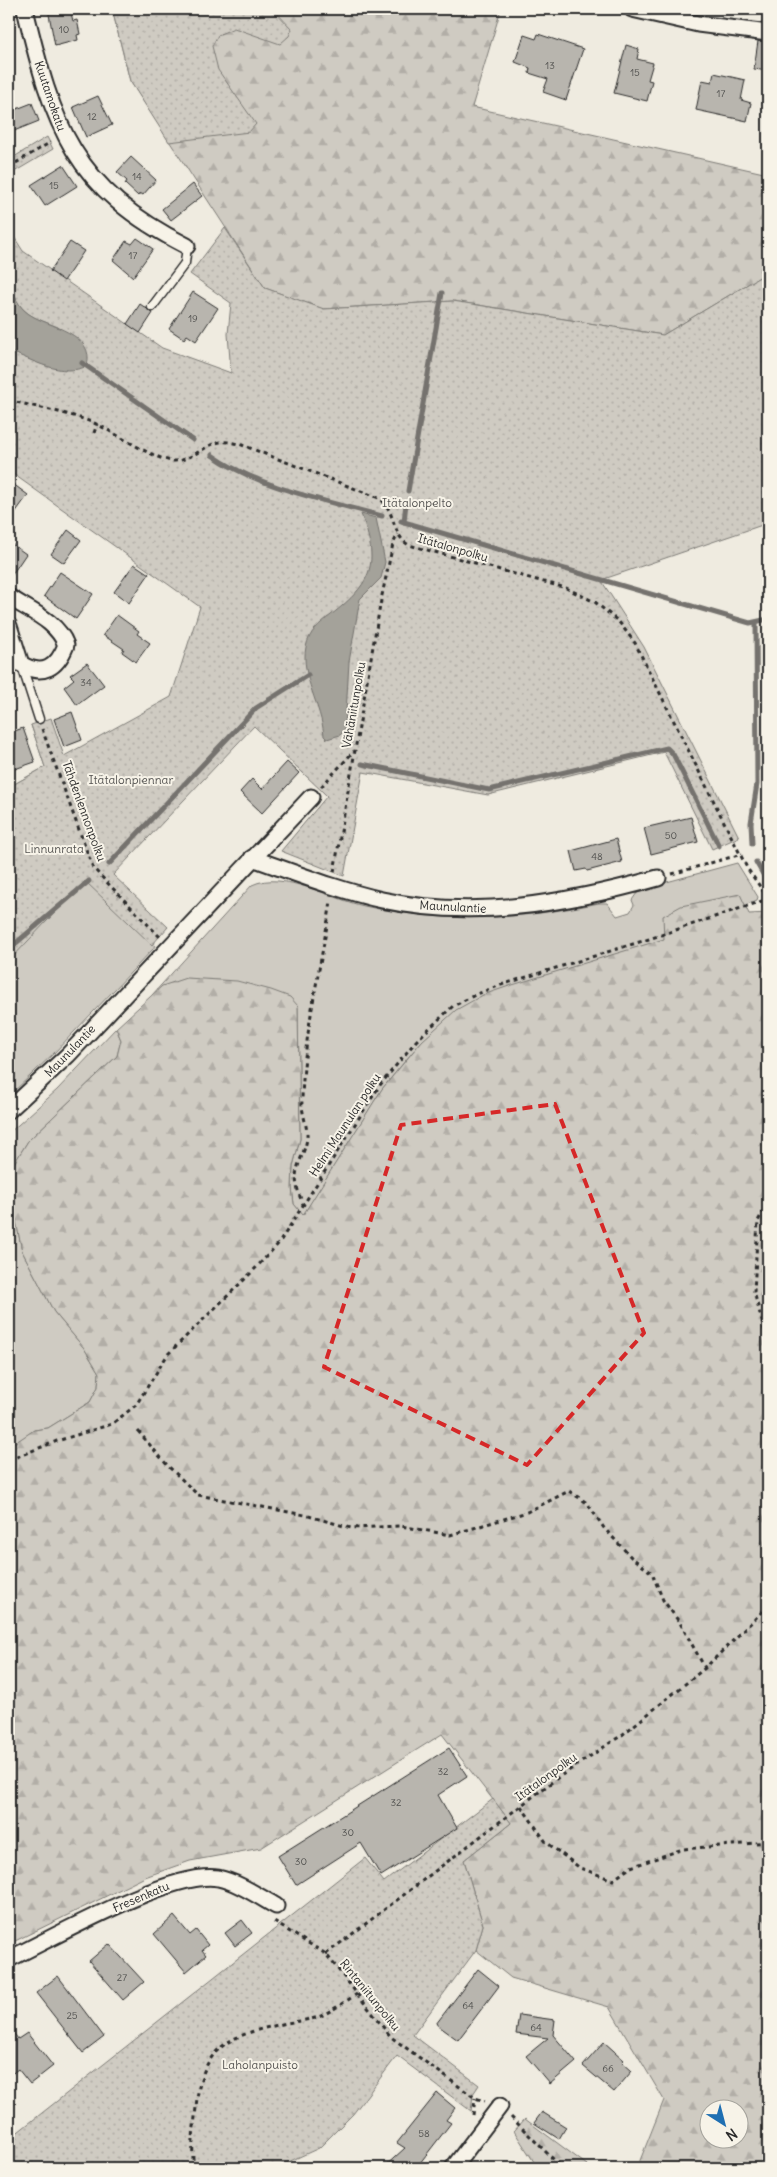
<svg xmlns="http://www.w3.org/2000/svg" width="777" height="2177" font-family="Delius,sans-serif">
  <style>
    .grass { fill: #cfcbc2; stroke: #7d7b76 }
    .forest { fill: url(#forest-firs); stroke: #7d7b76; fill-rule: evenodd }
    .park { fill: url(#park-dots); stroke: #7d7b76 }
    .water { fill: #a4a29a; stroke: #74726e }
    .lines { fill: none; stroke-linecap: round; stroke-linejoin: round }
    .stream { stroke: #74726e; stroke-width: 5 }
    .building { fill: #b8b5ae; stroke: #2b2b2b }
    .service-casing { stroke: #2b2b2b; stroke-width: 11 }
    .minor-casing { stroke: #2b2b2b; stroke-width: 19 }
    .path { stroke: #2b2b2b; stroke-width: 3; stroke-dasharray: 4 4; stroke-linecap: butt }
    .service { stroke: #f7f3e8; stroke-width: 8 }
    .minor { stroke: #f7f3e8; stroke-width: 15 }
    .marked { fill: none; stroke: #d62828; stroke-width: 4; stroke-dasharray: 10 6; stroke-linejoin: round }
    .labels { text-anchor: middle; stroke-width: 4; stroke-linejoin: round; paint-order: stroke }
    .number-label { font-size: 10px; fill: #4e4e4c }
    .street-label { font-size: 12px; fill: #2b2b2b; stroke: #f7f3e8 }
    .park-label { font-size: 12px; fill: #545351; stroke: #f7f3e8 }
  </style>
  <defs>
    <pattern id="forest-firs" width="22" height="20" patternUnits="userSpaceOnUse" patternTransform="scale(1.25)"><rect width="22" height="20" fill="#cfcbc2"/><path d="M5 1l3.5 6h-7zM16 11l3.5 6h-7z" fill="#b2aea7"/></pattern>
    <pattern id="park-dots" width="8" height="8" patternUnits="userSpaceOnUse" patternTransform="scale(1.25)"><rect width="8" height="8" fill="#cfcbc2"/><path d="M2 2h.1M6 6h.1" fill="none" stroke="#b2aea7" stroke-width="1.8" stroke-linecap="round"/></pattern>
  </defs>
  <rect width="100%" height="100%" fill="#efebe0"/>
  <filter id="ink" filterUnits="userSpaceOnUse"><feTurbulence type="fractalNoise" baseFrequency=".02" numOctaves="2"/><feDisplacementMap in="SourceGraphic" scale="10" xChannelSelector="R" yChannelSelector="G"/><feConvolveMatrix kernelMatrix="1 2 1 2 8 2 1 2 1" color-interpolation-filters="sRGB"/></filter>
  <g filter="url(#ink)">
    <g class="grass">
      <polygon points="31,725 83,861 155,941 154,948 54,1053 9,1096 9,787 45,767"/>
      <path d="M737,863L758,897L757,900L745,905L739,894L665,939L483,995L422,1041L400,1067L382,1089L303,1216L294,1204L292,1188L293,1166L300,1139L298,1006L152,995L252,885C283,870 331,899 364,906C449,924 515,920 599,903H607L617,916L630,912L634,905L632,900L637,893L663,883Z"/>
      <polygon points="116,1028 121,1040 117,1056 28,1141 10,1170 12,1201 22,1251 54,1312 84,1348 99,1373 98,1387 90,1402 48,1428 34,1430 16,1443 9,1442 9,1133 57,1090"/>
    </g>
    <g class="forest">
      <polygon points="112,9 501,9 472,107 768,174 768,272 663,335 453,301 323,309 265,288 130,81"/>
      <path d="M740,894L749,914L768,913V2168H637L664,2100L609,2007L511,1978L476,1950L483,1925L464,1860L511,1823L442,1734L261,1848L190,1861L145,1877L9,1944V1442H16L34,1430L48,1428L90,1402L98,1387L99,1373L84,1348L54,1312L22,1251L12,1201L10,1170L28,1141L117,1056L121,1040L116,1028L162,986L186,978L237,981L271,990L290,997L298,1006L300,1139L293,1166L292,1188L294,1204L303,1215L382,1089L422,1041L456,1010L483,995L509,986L664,939L663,916L681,906ZM710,2110H740V2140H710Z"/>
      <polygon points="525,2119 591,2168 538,2168 514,2131"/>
    </g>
    <g class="park">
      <polygon points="112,9 273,9 292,29 289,36 280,44 234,28 218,35 212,46 218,70 256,124 249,132 169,142 130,81"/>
      <polygon points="47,137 53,149 9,175 9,160"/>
      <path d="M225,228L265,288L324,309L453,301L663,335L768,272V523L601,580L644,647L739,837L712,849L664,752L488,795L363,772L344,876L281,851L327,796L254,726L113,875L168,927L152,945L85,881L9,961V787L45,767L31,725L51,718L64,756L171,697L200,607L9,471V351L49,367L58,327C49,323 37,320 29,314C2,295 9,257 9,229L23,251L162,348L231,373L228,334L231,303L190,274Z"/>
      <polygon points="493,1799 511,1823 464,1860 483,1925 476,1950 413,2035 479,2085 473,2094 471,2111 397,2056 353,2114 319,2148 275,2168 9,2168 9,2139 365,1858 384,1882"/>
    </g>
    <g class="water">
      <path d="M9,281C13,293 18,307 29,314C48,327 96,333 87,366C62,378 32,360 9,351Z"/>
      <path d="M361,514L376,518L385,562L381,578L360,599L349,662L345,730L340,735L327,739L324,736C322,707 300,675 306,647C309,632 319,624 331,615C373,582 380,564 361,514Z"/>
    </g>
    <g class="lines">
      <g class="stream">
        <polyline points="82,363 193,440"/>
        <path d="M212,455C258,488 328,501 382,516"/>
        <polyline points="408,491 442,293"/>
        <polyline points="401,521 404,522 406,503"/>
        <polyline points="404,522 750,623 768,619"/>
        <polyline points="362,764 489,790 667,748 673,754 719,846"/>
        <polyline points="752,844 751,823 757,784 756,623"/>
        <polyline points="756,862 768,883"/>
        <polyline points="109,864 256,708 308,675"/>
        <polyline points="9,949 89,881"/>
      </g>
    </g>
    <g class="building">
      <polygon points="48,9 70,9 73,21 77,20 80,34 77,35 78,40 55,46"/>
      <polygon points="538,34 583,49 566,100 543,92 548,79 529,73 530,68 515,62 524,35 536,39"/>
      <polygon points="758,41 768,42 768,71 754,69"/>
      <polygon points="626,45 639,49 637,59 653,63 648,80 652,81 647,101 614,93"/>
      <polygon points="714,73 745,80 741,100 751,103 747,121 696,110 702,80 712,82"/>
      <polygon points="98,96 112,125 86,137 73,107"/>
      <polygon points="32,103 39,121 9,133 9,112"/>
      <polygon points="131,157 156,180 143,195 140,193 138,196 125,184 127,181 117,172"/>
      <polygon points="63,165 77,186 45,206 31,185"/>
      <polygon points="193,184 202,196 171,220 162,209"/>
      <polygon points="137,238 153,249 133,277 113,260 126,241 132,244"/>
      <polygon points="70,242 84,251 64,281 50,271"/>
      <polygon points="193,292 218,308 196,341 187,335 184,339 169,329"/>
      <polygon points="140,304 153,313 140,333 127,324"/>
      <polygon points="9,481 28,495 9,521"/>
      <polygon points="68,530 81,540 64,563 51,554"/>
      <polygon points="9,542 26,554 9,579"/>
      <polygon points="134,564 149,574 129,603 114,592"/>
      <polygon points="60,572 93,594 76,619 44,596"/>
      <polygon points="117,615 139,631 137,634 150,643 136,662 122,652 124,649 103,635"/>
      <polygon points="87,663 104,685 77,705 64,687 74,679 70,675"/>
      <polygon points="72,712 82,740 64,747 54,719"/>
      <polygon points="23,728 35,762 12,770 9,762 9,733"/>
      <polygon points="287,762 299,773 262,813 240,792 252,779 262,789"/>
      <polygon points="691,817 698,842 651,854 644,828"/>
      <polygon points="616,839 622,862 587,871 586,869 576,871 571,851"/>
      <polygon points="449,1748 467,1776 438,1795 457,1828 381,1876 361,1843 296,1885 278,1856"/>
      <polygon points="174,1916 190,1935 196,1930 208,1945 202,1950 206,1955 186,1972 154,1934"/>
      <polygon points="242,1920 252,1933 235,1946 225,1933"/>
      <polygon points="109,1944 144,1982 123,2000 89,1961"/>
      <polygon points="478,1969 499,1986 458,2040 436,2024"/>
      <polygon points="58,1976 104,2037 83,2053 36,1993"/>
      <polygon points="519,2015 555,2020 553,2035 576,2062 550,2084 526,2056 548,2038 516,2034"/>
      <polygon points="9,2027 18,2039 27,2033 53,2066 30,2084 18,2069 9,2076"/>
      <polygon points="604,2042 624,2060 622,2062 632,2071 614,2092 583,2066"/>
      <polygon points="437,2093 455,2108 446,2120 451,2123 416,2168 383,2168 405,2148 397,2143"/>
      <polygon points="542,2112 566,2127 559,2139 534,2123"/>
    </g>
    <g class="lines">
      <defs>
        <g id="service">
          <polyline points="152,307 185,263 187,246"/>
          <polyline points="22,666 39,719"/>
        </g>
        <g id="minor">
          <path d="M25,9C53,126 73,189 187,246"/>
          <polyline points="632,9 698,24 768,33"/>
          <path d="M9,597C30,611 57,621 66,645C57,668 43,677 21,664L9,626"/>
          <path d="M252,858C295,873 338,890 382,900C475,920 568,903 658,878"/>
          <polyline points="9,1110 68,1055 311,797"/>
          <path d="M9,1959C53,1938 172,1870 218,1878C238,1882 258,1896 276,1906"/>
          <polyline points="453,2168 500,2106"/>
        </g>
      </defs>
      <use href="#service" class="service-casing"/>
      <use href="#minor" class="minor-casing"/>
      <g class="path">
        <polyline points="9,167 51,142"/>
        <path d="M9,400C37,408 67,412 94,423C115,432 154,460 173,461C190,461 201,448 216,443C224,440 234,443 242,445L379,498C396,510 391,535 409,545L566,588L595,602L619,622L635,643L747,868L768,898"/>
        <polyline points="94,433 97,424"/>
        <polyline points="42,729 93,868 160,937"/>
        <polyline points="321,787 354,751"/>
        <polyline points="334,872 381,600 393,544 398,534"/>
        <polyline points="672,874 742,854"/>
        <polyline points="768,1203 758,1221 754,1292 768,1343"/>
        <path d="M304,1206C299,1196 294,1181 297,1170C300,1157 308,1146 307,1133C306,1121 301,1111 302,1099C304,1032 321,967 331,901"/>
        <polyline points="138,1431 168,1466 198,1495 305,1515 351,1528 401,1526 450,1535 527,1512 569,1491 587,1503 604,1528 631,1557 652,1573 663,1600 680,1623 705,1668"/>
        <polyline points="9,1460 57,1441 112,1424 136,1405 168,1354 252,1272 279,1243 380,1085 416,1041 453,1006 477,994 501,985 646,940 768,899"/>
        <polyline points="521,1806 546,1842 580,1868 613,1880 631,1867 683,1849 768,1842"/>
        <polyline points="274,1922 326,1954 391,2037 475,2098 485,2101"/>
        <polyline points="326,1954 556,1779 622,1735 705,1668 768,1606"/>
        <polyline points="473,2115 475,2098"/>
        <polyline points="511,2117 562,2168"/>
        <path d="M194,2168C191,2147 194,2128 196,2107C202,2044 231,2035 287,2023C298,2021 311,2020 321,2016C333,2010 346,2001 357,1994"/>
      </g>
      <use href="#service" class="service"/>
      <use href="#minor" class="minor"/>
    </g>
  </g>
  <path class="marked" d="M555,1104L644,1333L527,1465L324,1367L401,1125Z"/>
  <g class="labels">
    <g class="number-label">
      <text x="64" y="33">10</text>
      <text x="550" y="69">13</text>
      <text x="635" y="76">15</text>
      <text x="721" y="97">17</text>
      <text x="92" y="120">12</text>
      <text x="137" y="180">14</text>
      <text x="54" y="189">15</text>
      <text x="133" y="259">17</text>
      <text x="193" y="322">19</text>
      <text x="86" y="686">34</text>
      <text x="671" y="839">50</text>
      <text x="597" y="860">48</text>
      <text x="443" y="1775">32</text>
      <text x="396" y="1806">32</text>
      <text x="348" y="1836">30</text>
      <text x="301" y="1865">30</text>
      <text x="122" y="1981">27</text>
      <text x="468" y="2009">64</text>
      <text x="72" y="2019">25</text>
      <text x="536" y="2031">64</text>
      <text x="608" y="2072">66</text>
      <text x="424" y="2137">58</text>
    </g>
    <g class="street-label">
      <text transform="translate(50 96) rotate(71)" y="4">Kuutamokatu</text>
      <text transform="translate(453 548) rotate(16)" y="4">Itätalonpolku</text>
      <text transform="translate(354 705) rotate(-80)" y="4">Vähäniitunpolku</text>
      <text transform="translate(84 811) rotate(70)" y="4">Tähdenlennonpolku</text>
      <text transform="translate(453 907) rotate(3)" y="4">Maunulantie</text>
      <text transform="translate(70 1051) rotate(-46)" y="4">Maunulantie</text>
      <text transform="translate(345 1125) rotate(-57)" y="4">Helmi Maunulan polku</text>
      <text transform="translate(546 1777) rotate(-36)" y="4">Itätalonpolku</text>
      <text transform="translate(141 1897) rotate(-23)" y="4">Fresenkatu</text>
      <text transform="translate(370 1995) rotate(51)" y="4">Rintaniitunpolku</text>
    </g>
    <g class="park-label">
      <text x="417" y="507">Itätalonpelto</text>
      <text x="131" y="784">Itätalonpiennar</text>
      <text x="54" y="853">Linnunrata</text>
      <text x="260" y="2069">Laholanpuisto</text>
    </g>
  </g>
  <rect width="777" height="2177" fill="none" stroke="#f7f3e8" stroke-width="30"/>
  <rect x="15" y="15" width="747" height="2147" fill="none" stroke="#2b2b2b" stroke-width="2" filter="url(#ink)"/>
  <g transform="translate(724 2124) rotate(144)"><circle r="24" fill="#f7f3e8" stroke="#a5a39c"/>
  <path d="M0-4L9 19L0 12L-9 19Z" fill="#1f6fb2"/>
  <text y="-8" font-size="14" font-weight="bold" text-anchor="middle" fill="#2b2b2b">N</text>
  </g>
</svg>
